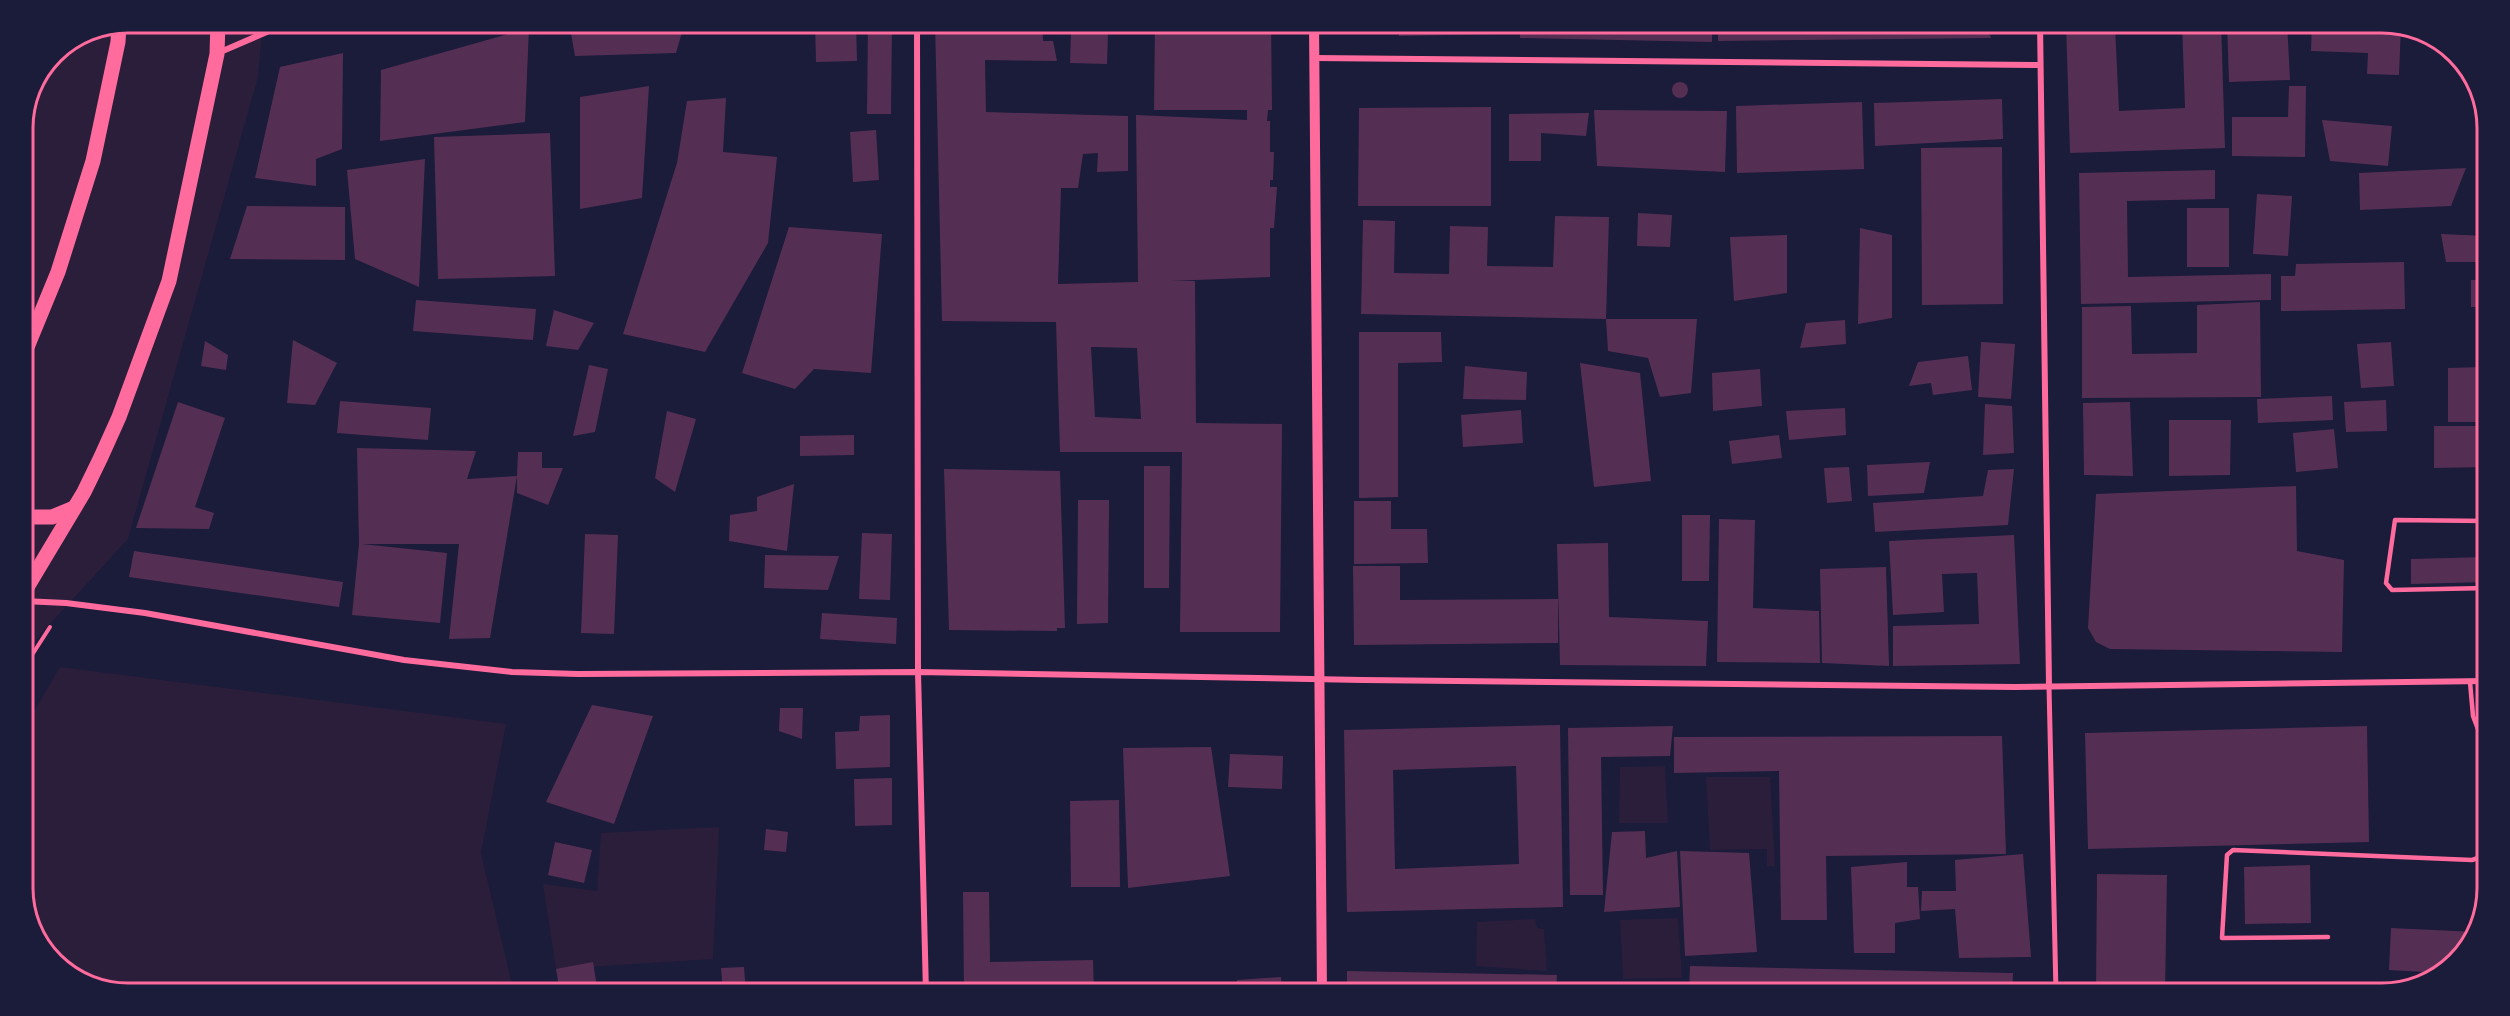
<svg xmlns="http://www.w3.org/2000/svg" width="2510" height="1016" font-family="'DejaVu Sans',sans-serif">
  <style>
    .green { fill: #2a1e3b }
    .building { fill: #542f53; fill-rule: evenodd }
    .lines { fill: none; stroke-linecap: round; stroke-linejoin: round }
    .path { stroke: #ff6b9d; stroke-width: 4 }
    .service { stroke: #ff6b9d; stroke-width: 4.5 }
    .pedestrian { stroke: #ff6b9d; stroke-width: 5 }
    .minor { stroke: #ff6b9d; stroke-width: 6 }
    .tertiary { stroke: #ff6b9d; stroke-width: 10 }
    .primary { stroke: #ff6b9d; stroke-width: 15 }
    .rim { fill: none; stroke: #ff6b9d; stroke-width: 3 }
  </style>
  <rect width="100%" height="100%" fill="#1b1b3a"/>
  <g class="green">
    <polygon points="128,22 263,23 258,77 128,539 38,637 23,659 23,121 54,53 88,30"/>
    <polygon points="60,667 506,724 481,853 514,993 128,993 88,986 44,952 23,895 23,730"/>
    <polygon points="1665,766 1668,823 1619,823 1620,767"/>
    <polygon points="1706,777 1770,777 1775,866 1767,866 1767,849 1710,850"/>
    <polygon points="719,827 713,959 556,969 543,884 597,891 601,833"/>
    <polygon points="1678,918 1682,978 1623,979 1620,920"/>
    <polygon points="1535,919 1537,928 1544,929 1547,971 1476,966 1477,922"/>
  </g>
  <g class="building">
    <polygon points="569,22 685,22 676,53 575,56"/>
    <polygon points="815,22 856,22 857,61 816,62"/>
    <polygon points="868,22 892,22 891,114 867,114"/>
    <path d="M935,22H1042L1043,41H1053L1057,61L985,60L986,112L1128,116V171L1097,172L1098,153L1083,154L1078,188H1061L1058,284L1138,282L1136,115L1247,120V110H1154L1155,22H1271L1272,110H1268L1267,121H1270V152H1274L1273,180H1270V187H1277L1274,228H1270V277L1171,281H1195L1196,423L1282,424L1280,632H1180L1182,452H1060L1056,322L942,321ZM1091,347L1137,348L1141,419L1095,417Z"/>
    <polygon points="1399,22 1495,22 1496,34 1399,36"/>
    <polygon points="1520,22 1712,22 1712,42 1520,38"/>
    <polygon points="1820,22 1986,23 1991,38 1718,41 1718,26 1820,25"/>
    <polygon points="2066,22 2149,22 2149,24 2115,26 2119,111 2185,108 2182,22 2221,22 2225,148 2070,153"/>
    <polygon points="2227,22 2287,22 2290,80 2229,82"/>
    <polygon points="2312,22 2382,22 2401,26 2399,75 2367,74 2368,53 2311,51"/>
    <polygon points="529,28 525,122 380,141 381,70"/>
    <polygon points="1071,32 1108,34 1107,64 1070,63"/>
    <polygon points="343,53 342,149 316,159 316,186 255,178 280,67"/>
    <circle cx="1680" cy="90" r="8"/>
    <polygon points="649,86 642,198 580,209 580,97"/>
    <polygon points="2289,86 2306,86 2305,157 2232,156 2232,117 2288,117"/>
    <polygon points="726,98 723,152 777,157 768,243 705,352 623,334 677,163 687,101"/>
    <polygon points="2002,99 2003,139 1875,146 1874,103"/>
    <polygon points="1862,102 1864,169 1737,173 1736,106"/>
    <polygon points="1491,107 1491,206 1358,206 1359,108"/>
    <polygon points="1594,110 1727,111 1725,172 1597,166"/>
    <polygon points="1589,113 1586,136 1541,133 1541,161 1509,161 1509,114"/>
    <polygon points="2322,120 2392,126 2388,166 2330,161"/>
    <polygon points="876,130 879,180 853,182 850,132"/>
    <polygon points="550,133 555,276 438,279 434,137"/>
    <polygon points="2002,147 2003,304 1922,305 1921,148"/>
    <polygon points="425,159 419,287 355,259 347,170"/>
    <polygon points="2466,168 2451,206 2360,210 2359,173"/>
    <polygon points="2215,170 2215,199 2127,201 2128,277 2271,274 2271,300 2081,304 2079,173"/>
    <polygon points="2257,194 2292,196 2288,256 2253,254"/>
    <polygon points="247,206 345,207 345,260 230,259"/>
    <rect x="2187" y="208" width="42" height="59"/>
    <polygon points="1638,213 1672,215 1670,247 1637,246"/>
    <polygon points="1555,216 1609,217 1606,319 1361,314 1363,220 1395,221 1394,273 1449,274 1450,226 1488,227 1487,266 1553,267"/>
    <polygon points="789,227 882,234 871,373 814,369 795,389 742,373"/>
    <polygon points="1860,228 1892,235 1892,318 1858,324"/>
    <polygon points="2441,234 2487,236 2487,262 2446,262"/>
    <polygon points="1787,235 1787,293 1734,301 1730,237"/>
    <polygon points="2404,262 2405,309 2281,311 2281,276 2295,276 2296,264"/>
    <rect x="2471" y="280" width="16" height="27"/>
    <polygon points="416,300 536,309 533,340 413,331"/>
    <polygon points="2260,302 2261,397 2082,398 2082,307 2131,306 2132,354 2197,353 2197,305"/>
    <polygon points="554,310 594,323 578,350 546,346"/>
    <polygon points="1606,319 1697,319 1691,393 1660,397 1648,358 1608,351"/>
    <polygon points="1845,320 1846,344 1800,348 1806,323"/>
    <polygon points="1359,332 1441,332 1442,362 1398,363 1398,497 1359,498"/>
    <polygon points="293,340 337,363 315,405 287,403"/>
    <polygon points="205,341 228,355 226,370 201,366"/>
    <polygon points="1981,342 2015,344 2011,399 1978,397"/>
    <polygon points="2391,342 2394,386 2361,388 2357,344"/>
    <polygon points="2484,346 2487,346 2487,422 2448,422 2448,368 2484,367"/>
    <polygon points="1968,356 1972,390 1933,395 1931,383 1909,386 1918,362"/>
    <polygon points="1580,363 1640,373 1651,481 1594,487"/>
    <polygon points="589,365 608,369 595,432 573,436"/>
    <polygon points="1465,366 1527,372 1526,400 1463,399"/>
    <polygon points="1760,369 1762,406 1713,411 1712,373"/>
    <polygon points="2332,396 2333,420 2258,423 2257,399"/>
    <polygon points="2386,400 2387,431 2346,432 2344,402"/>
    <polygon points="340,401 431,408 428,440 337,433"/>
    <polygon points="178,402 225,418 195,507 214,513 209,529 136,528"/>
    <polygon points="2130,402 2133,476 2084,475 2083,403"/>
    <polygon points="1985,404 2012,406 2014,453 1983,455"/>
    <polygon points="1845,408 1846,435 1789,440 1786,411"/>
    <polygon points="1521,410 1523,443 1463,447 1461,415"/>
    <polygon points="667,411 696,419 675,492 655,478"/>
    <polygon points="2169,420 2231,420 2230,475 2169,476"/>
    <polygon points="2434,426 2487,426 2487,467 2434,468"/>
    <polygon points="2334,429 2338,468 2296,472 2293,433"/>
    <polygon points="854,435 854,455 800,456 800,436"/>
    <polygon points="1779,435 1782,458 1732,464 1729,441"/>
    <polygon points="357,448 476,451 467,479 517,476 518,452 542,452 542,468 563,468 548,505 517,493 517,476 490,638 449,639 459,544 362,544 447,553 440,623 352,615 359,544"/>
    <polygon points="1930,462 1924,493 1868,496 1867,465"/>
    <polygon points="1144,466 1170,466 1169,588 1144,588"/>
    <polygon points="1849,467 1852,501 1827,503 1824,468"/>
    <polygon points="944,469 1060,471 1065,628 1057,628 1057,631 949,630"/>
    <polygon points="2014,469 2008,525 1875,532 1873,503 1983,496 1988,470"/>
    <polygon points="794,484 787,551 729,541 730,515 757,511 757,497"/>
    <polygon points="2296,486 2297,551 2344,560 2342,652 2110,649 2096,642 2088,628 2096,494"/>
    <polygon points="1078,500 1109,500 1108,623 1077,624"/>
    <polygon points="1354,501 1391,501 1391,529 1427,529 1428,563 1354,564"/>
    <polygon points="1682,515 1710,515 1709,581 1682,581"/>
    <polygon points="1719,519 1755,520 1753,608 1819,611 1820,663 1717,662"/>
    <polygon points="862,533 892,534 890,600 859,599"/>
    <polygon points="585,534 618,535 614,634 581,633"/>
    <polygon points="2014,535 2020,664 1893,666 1893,626 1979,624 1977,573 1942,574 1944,612 1893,615 1889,541"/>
    <polygon points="1608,543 1609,617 1708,621 1706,666 1560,665 1557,544"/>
    <polygon points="134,551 343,582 339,607 129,577"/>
    <polygon points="765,555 839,556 828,590 764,588"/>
    <polygon points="2487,557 2487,582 2411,584 2411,559"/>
    <polygon points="1353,566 1400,566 1400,600 1558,599 1558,643 1354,645"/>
    <polygon points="1886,567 1889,666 1822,663 1820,569"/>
    <polygon points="822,613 897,618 896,644 820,639"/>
    <polygon points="592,705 653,716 614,824 546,802"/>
    <polygon points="780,708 803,708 802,739 779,731"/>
    <polygon points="890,715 890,767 836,769 835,732 859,731 860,716"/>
    <path d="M1560,725L1563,907L1347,912L1344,730ZM1516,766L1519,864L1395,869L1393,770Z"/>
    <polygon points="1673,726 1670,756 1601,757 1603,895 1570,895 1568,728"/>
    <polygon points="2367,726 2369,842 2088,849 2085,733"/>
    <polygon points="2002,736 2006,854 1826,856 1827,920 1781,920 1779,771 1674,773 1674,737"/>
    <polygon points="1211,747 1230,876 1128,888 1123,748"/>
    <polygon points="1230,754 1283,756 1282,789 1228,787"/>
    <polygon points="892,778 892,825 855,826 854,779"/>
    <polygon points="1119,800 1120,887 1071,887 1070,801"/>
    <polygon points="766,829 788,832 786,852 764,850"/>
    <polygon points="1645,831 1646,858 1677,851 1680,907 1604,912 1612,832"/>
    <polygon points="555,842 592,850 584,883 548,875"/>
    <polygon points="1680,851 1749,853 1757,952 1685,956"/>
    <polygon points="2023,854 2031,957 1959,958 1955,909 1921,911 1922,891 1956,891 1955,860"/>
    <polygon points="1907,862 1907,887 1918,887 1920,919 1895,923 1895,953 1854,953 1851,867"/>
    <polygon points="2310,865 2311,923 2245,924 2244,867"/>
    <polygon points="2097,874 2167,875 2165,993 2096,993"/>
    <polygon points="963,892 989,892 990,962 1093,960 1094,993 964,993"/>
    <polygon points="2391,928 2476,932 2443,973 2389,970"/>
    <polygon points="593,962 598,993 560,993 556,969"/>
    <polygon points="1690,966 2013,973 2012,993 1689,993"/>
    <polygon points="744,967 746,993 723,993 721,968"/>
    <polygon points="1347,971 1557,975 1556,993 1347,993"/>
    <polygon points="1281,977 1282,993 1237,993 1237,980"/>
    <polygon points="2201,990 2320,991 2320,993 2201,993"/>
  </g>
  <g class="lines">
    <polyline class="path" points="23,669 50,627"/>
    <g class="service">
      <polyline points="2487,521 2395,520 2386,583 2392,590 2487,588"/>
      <polyline points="2470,682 2473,716 2487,753"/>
      <polyline points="2328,937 2222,938 2227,855 2233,850 2472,860 2484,856 2487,852"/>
    </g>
    <polyline class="pedestrian" points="2049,686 2056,993"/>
    <g class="minor">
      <polyline points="917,22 918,672 926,993"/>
      <polyline points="2040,22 2049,686"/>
      <polyline points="218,53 290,22"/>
      <polyline points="1314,58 2040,65"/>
      <polyline points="23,601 66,603 145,613 404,660 512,672 578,674 918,672 1363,680 2015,687 2487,681"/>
    </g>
    <polyline class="tertiary" points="1314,22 1322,993"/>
    <g class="primary">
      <polyline points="23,357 58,272 93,161 118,42 119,24"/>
      <polyline points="23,517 52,517 74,508"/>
      <polyline points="23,594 84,492 101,457 119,417 169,281 217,54 218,22"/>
    </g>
  </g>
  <path d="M0 0H2510V1016H0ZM128 33H2382A95 95 0 0 1 2477 128V888A95 95 0 0 1 2382 983H128A95 95 0 0 1 33 888V128A95 95 0 0 1 128 33Z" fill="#1b1b3a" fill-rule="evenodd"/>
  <path class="rim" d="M128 33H2382A95 95 0 0 1 2477 128V888A95 95 0 0 1 2382 983H128A95 95 0 0 1 33 888V128A95 95 0 0 1 128 33Z"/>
</svg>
